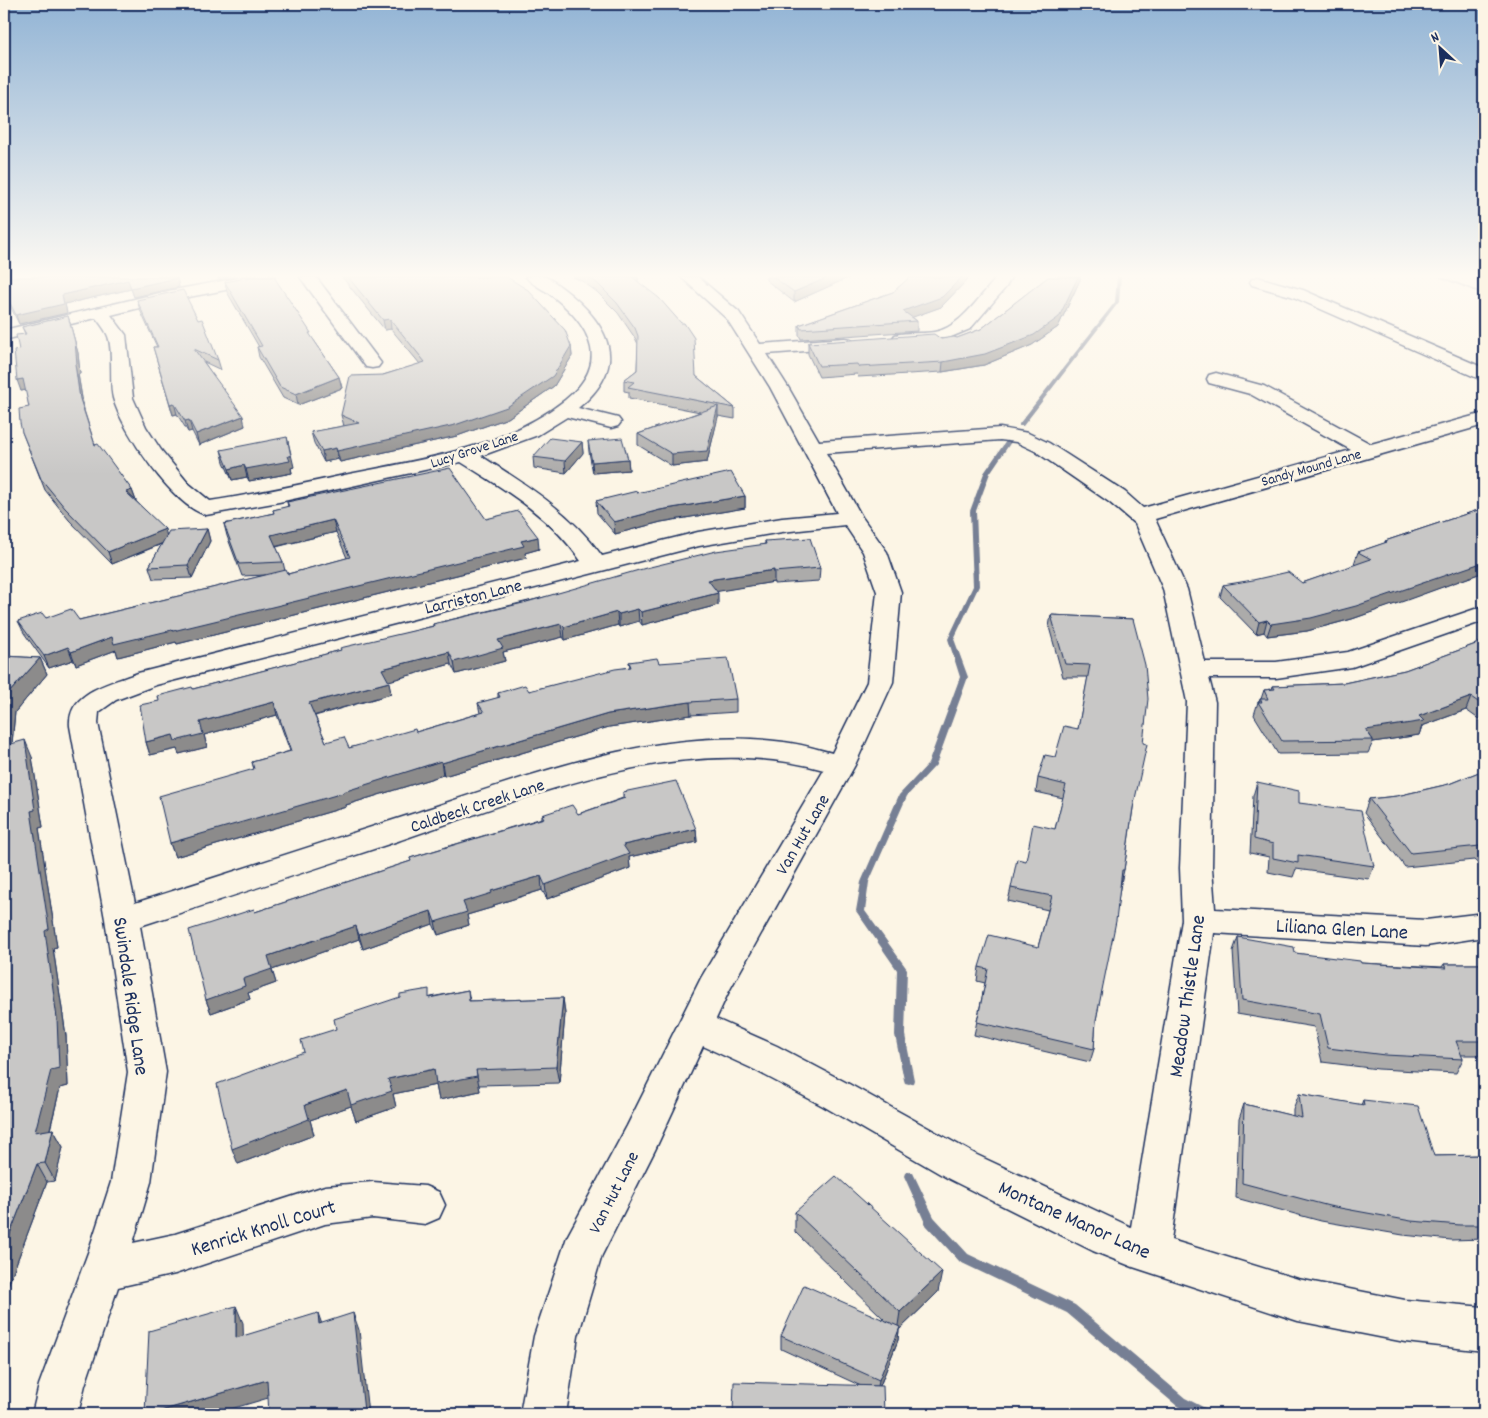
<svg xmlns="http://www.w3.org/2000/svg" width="1488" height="1418" font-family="Dekko,sans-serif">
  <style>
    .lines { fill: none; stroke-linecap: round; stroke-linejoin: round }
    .stream { fill: #767f94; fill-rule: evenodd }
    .minor-casing { stroke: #1b2f5e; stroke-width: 3 }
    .minor { fill: #fcf5e5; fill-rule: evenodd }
    .wall { fill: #acabaa; stroke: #1b2f5e; fill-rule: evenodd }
    .shaded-wall { fill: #8c8b8b; stroke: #1b2f5e }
    .building { fill: #c8c7c6; stroke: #1b2f5e }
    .labels { text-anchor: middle; stroke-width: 5; stroke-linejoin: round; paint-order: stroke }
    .far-street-label { font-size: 15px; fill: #1b2f5e; stroke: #fcf5e5 }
    .street-label { font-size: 18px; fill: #1b2f5e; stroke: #fcf5e5 }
    .near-street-label { font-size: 21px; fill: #1b2f5e; stroke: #fcf5e5 }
  </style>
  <rect width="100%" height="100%" fill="#fcf5e5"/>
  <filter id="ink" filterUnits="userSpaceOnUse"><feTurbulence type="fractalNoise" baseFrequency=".02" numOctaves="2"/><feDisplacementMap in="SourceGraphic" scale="10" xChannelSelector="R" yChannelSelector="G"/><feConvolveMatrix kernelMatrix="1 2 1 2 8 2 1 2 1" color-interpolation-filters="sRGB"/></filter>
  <g filter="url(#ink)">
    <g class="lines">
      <g class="stream">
        <polygon points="1117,277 1121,277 1119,302 1023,426 1019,426 1019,424 1115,302"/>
        <polygon points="1438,277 1443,277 1484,293 1484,295"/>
        <polygon points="1008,440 1011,442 990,473 976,511 979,586 954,639 968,677 936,765 907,796 869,882 865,911 907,969 905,1035 914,1080 913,1083 909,1084 905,1083 904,1080 895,1035 897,970 856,911 861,882 899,795 928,764 960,677 948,639 973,586 970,511 984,473 1006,441"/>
        <polygon points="909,1171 913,1173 934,1217 968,1254 1075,1305 1185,1398 1209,1410 1211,1414 1192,1414 1177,1406 1067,1313 960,1262 926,1225 904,1176 905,1173"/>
      </g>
      <defs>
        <g id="minor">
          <path d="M244,277H275L273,280L267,282L168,301L111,315L126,335L133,398L146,427L161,450L188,483L210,501C257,494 303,484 349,474C423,459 503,449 565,400C581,387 595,370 591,348C586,324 566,306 547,292C541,288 531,284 526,277C531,276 540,275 545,277C550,278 557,284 561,287C583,303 612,331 609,361C607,380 592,397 578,408L618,418L621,422L618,426L611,428L567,417L538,435L481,456C527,485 570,512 602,556L698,532L782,518L837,513L770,387L727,319L681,277H698L739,312L760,344L845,338L851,339L854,343L851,347L845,348L767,354L788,387L819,441L1000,428L1028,433L1049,443L1125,492L1143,508L1351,450L1250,394L1209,383L1207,379L1209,375L1216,373L1264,386L1371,444L1484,413V425L1155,519L1187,589L1205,662H1276L1348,652L1484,606V621L1352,667L1276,678H1209L1215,702L1212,868L1215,909L1426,920L1484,913V937L1426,946L1214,933L1171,1240L1298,1279L1405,1300L1484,1307V1351L1405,1342L1298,1321L1133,1267L1093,1251L949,1179L823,1106L751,1068L703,1046L655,1150L602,1255L578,1336L566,1414H520L534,1336L567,1237L627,1126L701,978L824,770C683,730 531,796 398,841C312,870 226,898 140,926L166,1072L151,1182L133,1243L175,1234L325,1186L373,1182L425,1186L439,1192L445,1205L439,1218L425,1224L373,1218L325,1224L175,1274L118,1287L85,1385L78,1414H32L39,1385L89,1250L111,1182L128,1072L105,919L70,726C67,691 113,683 138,673L581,561C551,517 506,490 461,462L279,502L206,515C173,506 122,431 113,398C109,382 114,347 107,334C104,328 100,323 96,318L4,340V330L168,291ZM1000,440L1016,442L1035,451L1109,502L1135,524L1163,589L1187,702L1180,868L1182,920L1131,1227L977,1155L849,1084L777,1046L716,1019L729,991L855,765L893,682L901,592L887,552L862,517L826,453ZM845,525L863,552L877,592L867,682L832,753C817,749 801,744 784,742C659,724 526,777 409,815C318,844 227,874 135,903L98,723L99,712L116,700L156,685L699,546L782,532Z"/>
          <polygon points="300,277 316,277 378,359 381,363 378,367 372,368 366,367"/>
          <path d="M995,277H1011L1006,287L970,329L939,342L901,344L895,343L892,339L895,335C908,332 921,334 934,332C959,328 977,300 993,282Z"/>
          <polygon points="1258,277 1303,290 1484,368 1484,381 1291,296 1252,285 1250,282 1252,279"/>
        </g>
      </defs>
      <use href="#minor" class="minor-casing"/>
      <use href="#minor" class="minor"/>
    </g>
    <g class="wall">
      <polygon points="342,277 507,277 571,346 572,356 554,386 508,418 457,436 340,462 338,459 324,462 314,443 311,432 344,426 341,415 383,375 420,364 391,329 385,330"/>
      <polygon points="573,277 638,277 638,281 696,376 735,408 735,419 718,416 707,462 672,466 638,445 638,434 700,412 629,398 629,392 624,391 624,380 637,370 638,344 635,338 618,313 597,292 582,281"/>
      <polygon points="766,277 850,277 794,302 766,280"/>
      <polygon points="910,277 968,277 967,280 941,307 912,317 917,321 917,331 801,339 799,335 799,325 893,292"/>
      <polygon points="1048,277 1080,277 1080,280 1058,327 1032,345 984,365 942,372 858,377 857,374 819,377 808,354 808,343 957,338 981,329"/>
      <polygon points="4,278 177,278 179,287 134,297 131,289 65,304 67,313 19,324 4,294"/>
      <polygon points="225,282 313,339 339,377 342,388 298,405 283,398 259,357 257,347 259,347 227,292"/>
      <polygon points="137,300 218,360 221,370 204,362 245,426 199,445 192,431 188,432 177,414 173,415 153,347 157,347 140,310"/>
      <polygon points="68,316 78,353 80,374 78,374 84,410 95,445 132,490 136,501 167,535 207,529 210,541 192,578 153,579 149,567 162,544 112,564 69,520 45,490 22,432 29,407 26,390 21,391 19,350 25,334 22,327"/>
      <polygon points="588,441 628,459 629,470 593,473 589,452"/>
      <polygon points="582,442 583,453 566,473 534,468 533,457"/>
      <polygon points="221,450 294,467 291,468 292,473 249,481 247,477 232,480 224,462"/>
      <polygon points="637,493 745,496 745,508 661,522 615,534 597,513 596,501"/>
      <path d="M287,502L486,519L539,549L525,553L526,558L177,644L176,642L118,657L116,650L76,665L73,660L49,668L24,633L18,621L46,618L79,620L266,575L242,576L227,536L224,524L274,513L273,510L288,507ZM336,532L347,558L288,574L285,571L283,562L276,547Z"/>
      <polygon points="1484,508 1484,572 1352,619 1307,631 1267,636 1264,632 1256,634 1220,597 1223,585 1302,583 1356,565 1354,564 1358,552 1385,543 1385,541"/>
      <polygon points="765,541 820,568 819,581 774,584 774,582 717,591 718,605 642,625 639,621 619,627 618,625 565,640 563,637 503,652 505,661 456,674 451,664 388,681 391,694 315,716 326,742 349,748 416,732 480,713 478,703 498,698 498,693 529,691 630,667 629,662 659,663 736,699 736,712 691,715 609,727 444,776 443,775 346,805 346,807 175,857 170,843 254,769 252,762 290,751 277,715 204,735 207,747 179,754 177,749 150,755 146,742 159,701 193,689 433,626 433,624 765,544"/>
      <polygon points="1051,615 1133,619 1133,808 1124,870 1121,883 1096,1020 1094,1049 1090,1062 974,1035 985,983 977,981 979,967 1038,947 1048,910 1008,901 1011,888 1026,861 1055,829 1063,798 1036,792 1038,778 1078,729 1088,677 1063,677 1049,627"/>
      <polygon points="1484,641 1484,719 1480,720 1466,710 1422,726 1419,735 1373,742 1368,753 1278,754 1254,715 1258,702 1259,702 1260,699 1261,699 1264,690 1272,689 1273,686 1344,683 1405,670"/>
      <polygon points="4,656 40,658 47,674 15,712 12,744 32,757 43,827 39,828 57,947 53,948 66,1036 68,1086 60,1088 50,1130 53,1129 63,1147 55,1181 47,1182 4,1296"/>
      <polygon points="1484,770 1484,869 1474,860 1405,867 1364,813 1369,799 1397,796 1449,784"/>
      <polygon points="1257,782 1299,803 1374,866 1369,879 1296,869 1293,877 1268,872 1269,857 1250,853 1253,796"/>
      <polygon points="623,792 696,829 697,842 629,857 630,868 547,899 542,890 494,905 494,907 467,915 469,925 438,935 433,924 363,949 359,939 272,970 276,983 248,993 250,999 211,1013 206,1000 255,912 411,861 410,858 542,818 542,815 578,814 623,798"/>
      <polygon points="1238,937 1295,953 1361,963 1442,967 1444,964 1484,964 1484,1055 1461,1055 1463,1059 1456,1073 1378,1069 1322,1062 1314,1027 1237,1014 1233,951"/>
      <polygon points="468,990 470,1001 563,998 565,1014 559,1083 479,1085 480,1091 439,1100 436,1085 393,1094 396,1107 356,1121 351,1106 310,1120 314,1135 238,1164 304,1052 431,997"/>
      <polygon points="1299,1094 1361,1105 1363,1100 1434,1156 1484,1155 1484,1239 1451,1240 1403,1235 1321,1221 1236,1198 1239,1119 1244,1104 1293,1116 1293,1109"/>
      <polygon points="1484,1125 1484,1134 1482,1130"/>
      <polygon points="795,1212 938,1292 899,1330 898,1340 880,1386 861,1386 781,1349 781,1336 886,1321 795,1232"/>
    </g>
    <g class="shaded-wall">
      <polygon points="218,277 236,277 219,280"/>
      <polygon points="632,277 638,277 638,285"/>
      <polygon points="829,277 850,277 794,302 794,292"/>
      <polygon points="962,277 968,277 967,280 941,307 902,321 903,311"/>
      <polygon points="1078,277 1080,277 1080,280 1058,327 1032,345 984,365 942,372 943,362"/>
      <polygon points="177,278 179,287 134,297 131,288"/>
      <polygon points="128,280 131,289 65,304 67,313 19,324 16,315 62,295"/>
      <polygon points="68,316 78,353 80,374 78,374 84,410 80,399"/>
      <polygon points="390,319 391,329 385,330 383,320"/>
      <polygon points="571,346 572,356 554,386 508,418 457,436 340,462 337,451"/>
      <polygon points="339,377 342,388 298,405 296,394"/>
      <polygon points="23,379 27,390 21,391 17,380"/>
      <polygon points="174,403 177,414 173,415 170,404"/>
      <polygon points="718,406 718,417 707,462 672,466 672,454"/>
      <polygon points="243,416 245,426 199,445 196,434"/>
      <polygon points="189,420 192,431 188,432 185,421"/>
      <polygon points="287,437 294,467 291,468 292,473 249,481 246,469 288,456"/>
      <polygon points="582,442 583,453 566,473 565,461"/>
      <polygon points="336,448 338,459 324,462 322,451"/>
      <polygon points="628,459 629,470 593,473 592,462"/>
      <polygon points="244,465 247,477 232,480 229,469"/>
      <polygon points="132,490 136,501 126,492"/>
      <polygon points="745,496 745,508 661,522 615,534 614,522 660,510"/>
      <polygon points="333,520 336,532 274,547 271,535"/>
      <polygon points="165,529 168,541 112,564 108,552"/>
      <polygon points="207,529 210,541 192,578 188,565"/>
      <polygon points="538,537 539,549 525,553 526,558 177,644 176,642 118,657 116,650 76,665 71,652 112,637"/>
      <polygon points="1484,562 1484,572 1407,600 1352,619 1307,631 1267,636 1271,624"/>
      <polygon points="774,570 774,582 708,593 708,580"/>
      <polygon points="718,593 718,605 642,625 641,612"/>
      <polygon points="638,609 639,621 619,627 619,614"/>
      <polygon points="617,612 618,625 565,640 564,627"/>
      <polygon points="1267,620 1264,632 1256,634 1259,622"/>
      <polygon points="561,624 563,637 503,652 505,661 456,674 454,662 498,640"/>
      <polygon points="68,647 73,660 49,668 44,656"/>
      <polygon points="449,652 451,664 385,682 382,669"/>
      <polygon points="40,658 47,674 15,712 10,763 4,749 4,731 7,695"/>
      <polygon points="389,682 391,694 313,716 309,703"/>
      <polygon points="1471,697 1466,710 1422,726 1419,735 1373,742 1373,740 1366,730 1419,716"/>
      <polygon points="274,702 277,715 204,735 207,747 179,754 177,749 150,755 146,742 173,735 200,722"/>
      <polygon points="690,702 691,715 609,727 444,776 442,763 608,714"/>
      <polygon points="1484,711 1484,718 1480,720"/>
      <polygon points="25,740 32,757 43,827 39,828 57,947 53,948 66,1036 68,1086 60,1088 45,1149 35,1132 31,811"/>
      <polygon points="441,761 443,775 346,805 346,807 175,857 170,843"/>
      <polygon points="696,829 697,842 629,857 630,868 547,899 545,885 623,845"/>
      <polygon points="541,876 542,890 494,905 494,907 467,915 469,925 438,935 435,922 463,902 491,891"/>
      <polygon points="431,911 433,924 363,949 359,935"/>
      <polygon points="356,926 359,939 272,970 276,983 248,993 250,999 211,1013 206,1000 243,979 268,956"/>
      <polygon points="563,998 565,1014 559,1083 556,1067"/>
      <polygon points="434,1069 476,1070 480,1091 439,1100 436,1085 393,1094 396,1107 356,1121 351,1106 310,1120 314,1135 238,1164 232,1149 305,1105 347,1090 388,1079"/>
      <polygon points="53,1129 63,1147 55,1181 45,1163"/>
      <polygon points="37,1164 47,1182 4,1296 4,1249"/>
      <polygon points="942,1272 938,1292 899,1330 898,1340 877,1393 879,1380 897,1332 900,1312"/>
      <polygon points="236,1306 243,1323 244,1355 236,1338"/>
      <polygon points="318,1313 324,1330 319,1324"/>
      <polygon points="353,1313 359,1330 368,1414 354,1414"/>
      <polygon points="267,1380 275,1396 214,1414 150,1414"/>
    </g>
    <g class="building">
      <polygon points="12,277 176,277 177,278 131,288 128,280 62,295 64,304 16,315 4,291 4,278"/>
      <polygon points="251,277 274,277 311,333 309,333 339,377 296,394 280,387 257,347 262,346 225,282"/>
      <polygon points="348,277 507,277 528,290 565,330 571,346 553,376 507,407 455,425 337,451 336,448 322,451 311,432 359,423 341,415 350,376 383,375 425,362 390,319 383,320"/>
      <polygon points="588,277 632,277 659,298 681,323 684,323 694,338 696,376 735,408 628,387 634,382 624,380 637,370 638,336 635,328 617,303 597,283"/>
      <polygon points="773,277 829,277 794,292"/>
      <polygon points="910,277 962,277 942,297 903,311 917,321 801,329 799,325 893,292"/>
      <polygon points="1048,277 1078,277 1059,317 1034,335 985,354 943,362 859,367 857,364 819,366 808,343 934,334 941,339 954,337 957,338 981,329"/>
      <polygon points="183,290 198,320 202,319 218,360 194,349 243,416 196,434 189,420 185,421 174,403 170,404 153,347 158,347 137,300"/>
      <polygon points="68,316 75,342 77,364 75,364 80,399 95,445 98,444 132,490 126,492 165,529 108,552 65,508 41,479 22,432 20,423 19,409 29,407 23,379 17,380 14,351 19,350 16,335 26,334 22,327"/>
      <polygon points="718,406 707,451 672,454 638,434"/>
      <polygon points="287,437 291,456 288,456 290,461 246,469 244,465 229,469 221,450"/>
      <polygon points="550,438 582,442 565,461 533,457"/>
      <polygon points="622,438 628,459 592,462 588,441"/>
      <polygon points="450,468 486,519 518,511 538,537 521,541 524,546 173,631 172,630 114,644 112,637 71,652 68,647 44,656 18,621 42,613 46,618 71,609 79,620 286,570 288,574 350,557 333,520 271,535 283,562 239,564 224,524 274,513 273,510 289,506 287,502"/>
      <polygon points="731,472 745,496 660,510 614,522 596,501 637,491 637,493"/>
      <polygon points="1484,508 1484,562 1356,606 1311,618 1271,624 1267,620 1259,622 1223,585 1253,580 1288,572 1302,583 1371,559 1358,552 1387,542 1385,541"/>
      <polygon points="207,529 188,565 149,567 169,531"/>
      <polygon points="810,538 820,568 774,572 774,570 708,580 718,593 641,612 638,609 619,614 617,612 564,627 561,624 498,640 503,648 454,662 449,652 382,669 389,682 309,703 326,742 344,737 349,748 415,729 416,732 484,712 478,703 500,697 498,693 525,685 529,691 615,669 631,667 629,662 657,658 659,663 728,658 736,699 690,702 608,714 442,763 441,761 343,792 343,793 170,843 159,796 254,769 252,762 291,751 274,702 200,722 203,734 175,741 173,735 146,742 140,705 159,701 158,696 192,687 193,689 341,650 340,648 434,626 433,624 523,603 646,568 716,551 766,544 765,541"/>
      <polygon points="1051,615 1133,619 1145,665 1148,699 1143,743 1147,744 1133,808 1124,870 1122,870 1116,921 1096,1020 1094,1049 977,1022 988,969 979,967 989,935 1038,947 1052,896 1011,888 1017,859 1026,861 1033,824 1055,829 1066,785 1038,778 1045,755 1055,757 1064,726 1078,729 1090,665 1065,664"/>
      <polygon points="1484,641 1484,706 1471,697 1419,716 1424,721 1366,730 1373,740 1282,741 1258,702 1262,702 1260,699 1268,699 1264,690 1275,689 1273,686 1344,683 1405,670"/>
      <polygon points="4,656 40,658 7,695 4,731"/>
      <polygon points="25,740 35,810 31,811 49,929 45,931 57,1018 59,1068 51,1070 35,1132 53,1129 45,1163 37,1164 4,1249 4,746"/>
      <polygon points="1484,770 1484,850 1480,846 1411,853 1369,799 1397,796 1449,784"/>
      <polygon points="676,781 696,829 623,845 629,854 545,885 541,876 491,891 492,893 463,902 467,912 435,922 431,911 359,935 356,926 268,956 272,969 243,979 245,986 206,1000 189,930 254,909 255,912 411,861 410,858 544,818 542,815 572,805 578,814 625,798 623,792"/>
      <polygon points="1257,782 1299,791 1299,803 1361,811 1374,866 1298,855 1298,863 1273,858 1273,844 1254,839"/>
      <polygon points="1238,937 1294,947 1295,953 1360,961 1361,963 1446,968 1444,964 1484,964 1484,1041 1456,1041 1463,1059 1385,1055 1328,1048 1320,1014 1242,1000"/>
      <polygon points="429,989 429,998 468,990 469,1001 563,998 556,1067 476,1070 477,1076 436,1084 434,1069 388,1079 392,1091 351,1105 347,1090 305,1105 309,1119 232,1149 217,1084 304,1052 301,1040 336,1029 334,1019 400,997 400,994"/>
      <polygon points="1299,1094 1364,1105 1363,1100 1418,1106 1434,1156 1484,1155 1484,1225 1460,1225 1411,1221 1329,1206 1242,1183 1244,1104 1302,1118"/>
      <polygon points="836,1176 942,1272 900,1312 795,1212"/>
      <polygon points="804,1285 900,1327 879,1380 781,1336"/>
      <polygon points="236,1306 236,1338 318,1313 319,1324 353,1313 364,1411 354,1414 269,1414 267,1380 150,1414 145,1414 149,1331"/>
      <polygon points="734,1382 883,1386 884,1414 733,1414"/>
    </g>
  </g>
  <linearGradient id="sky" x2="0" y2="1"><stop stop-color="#92b4d5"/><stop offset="0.58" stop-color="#fefaf3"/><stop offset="1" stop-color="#fefaf3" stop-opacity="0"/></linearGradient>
  <rect width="1488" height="475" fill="url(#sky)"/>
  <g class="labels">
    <g class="far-street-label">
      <text transform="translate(474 449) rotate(-18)" y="5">Lucy Grove Lane</text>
      <text transform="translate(1311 467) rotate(-16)" y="5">Sandy Mound Lane</text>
    </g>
    <g class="street-label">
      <text transform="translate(473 596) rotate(-14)" y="6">Larriston Lane</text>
      <text transform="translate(477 805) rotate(-18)" y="6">Caldbeck Creek Lane</text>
      <text transform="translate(802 834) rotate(-60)" y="6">Van Hut Lane</text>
      <text transform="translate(613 1192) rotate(-63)" y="6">Van Hut Lane</text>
    </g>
    <g class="near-street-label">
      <text transform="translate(1342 928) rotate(3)" y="7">Liliana Glen Lane</text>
      <text transform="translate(132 996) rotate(82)" y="7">Swindale Ridge Lane</text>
      <text transform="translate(1186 996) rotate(-82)" y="7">Meadow Thistle Lane</text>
      <text transform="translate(1075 1219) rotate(24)" y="7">Montane Manor Lane</text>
      <text transform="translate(263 1227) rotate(-17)" y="7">Kenrick Knoll Court</text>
    </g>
  </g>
  <rect width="1488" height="1418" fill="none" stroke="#fcf5e5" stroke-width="20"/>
  <rect x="10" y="10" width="1468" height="1398" fill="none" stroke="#1b2f5e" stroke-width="2" filter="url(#ink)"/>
  <g transform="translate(1440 48) rotate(334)" stroke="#fcf5e5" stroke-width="4" paint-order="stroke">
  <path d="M0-4L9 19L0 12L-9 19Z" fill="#1b2f5e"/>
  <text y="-8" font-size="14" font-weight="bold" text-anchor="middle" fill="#1b2f5e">N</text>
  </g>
</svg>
